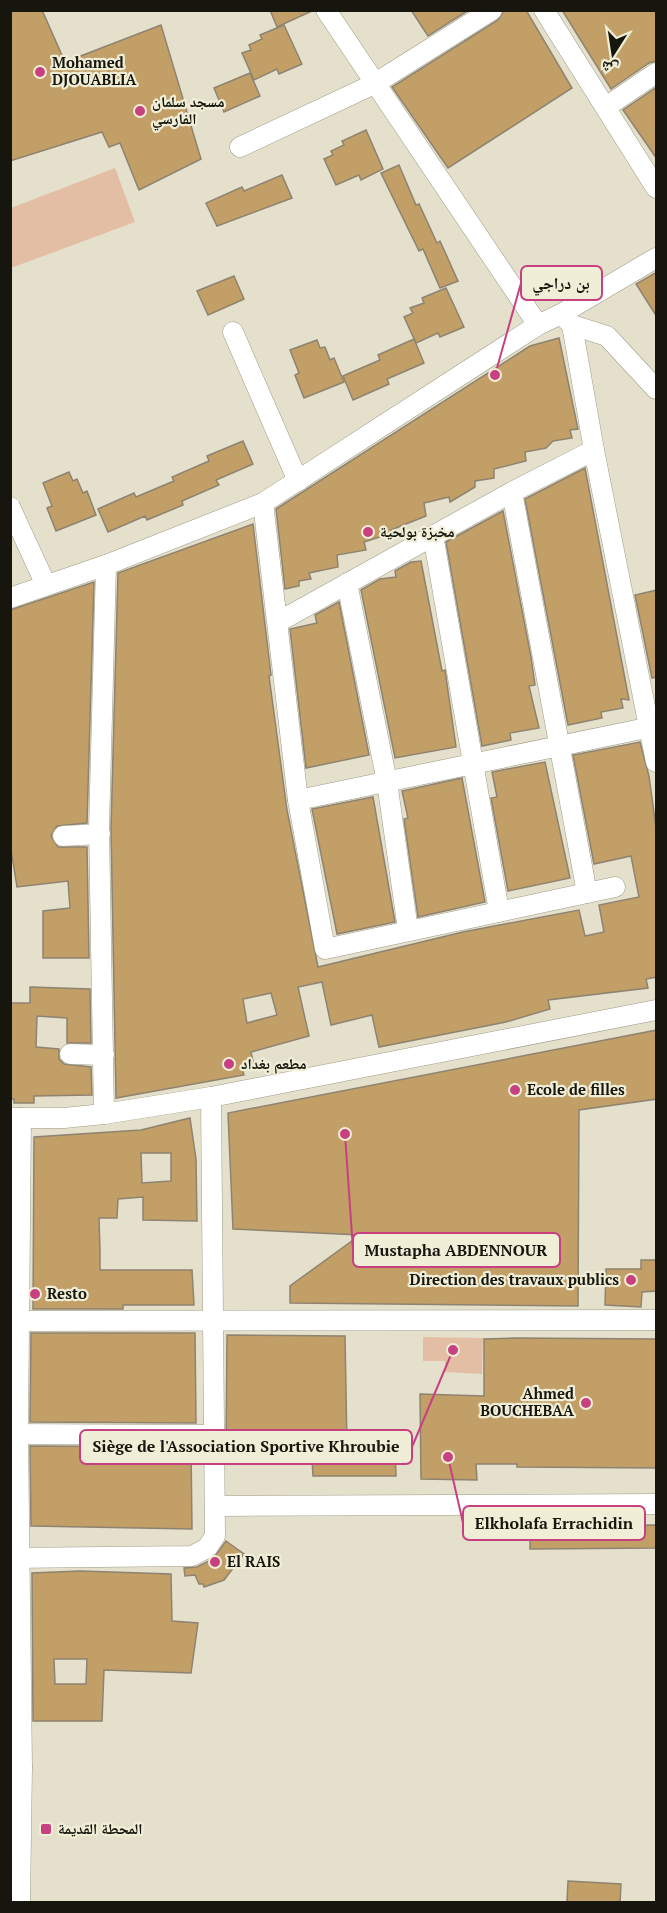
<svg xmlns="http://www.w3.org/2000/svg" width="667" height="1913" font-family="'PT Serif','Noto Naskh Arabic',serif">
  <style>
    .green { fill: #e3bea4 }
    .building { fill: #c29f67; stroke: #8e8371; stroke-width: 1.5; fill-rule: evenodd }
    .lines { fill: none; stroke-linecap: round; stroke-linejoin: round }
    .street-casing { stroke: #9f9c87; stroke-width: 21 }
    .street { stroke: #fff; stroke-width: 20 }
    .poi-dot { fill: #c74181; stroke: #f1eed7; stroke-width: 2 }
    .labels { text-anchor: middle; stroke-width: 4.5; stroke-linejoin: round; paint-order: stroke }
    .poi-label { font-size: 15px; font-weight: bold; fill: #17160e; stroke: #f1eed7; text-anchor: start }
    .leader { fill: none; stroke: #c74181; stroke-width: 2 }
    .callout-dot { fill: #c74181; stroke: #f1eed7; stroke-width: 2 }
    .callout { fill: #f1eed7; stroke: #c74181; stroke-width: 2 }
    .callout-label { font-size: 16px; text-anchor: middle; font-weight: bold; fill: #17160e }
  </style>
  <rect width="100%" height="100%" fill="#e4e0cb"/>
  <g class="green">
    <polygon points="115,168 135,222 11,268 11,208"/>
    <polygon points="423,1337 483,1338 482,1374 445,1372 445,1361 423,1361"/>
  </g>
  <g class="building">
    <polygon points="10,10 42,10 65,62 161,25 201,159 139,190 120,143 109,147 102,132 10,161"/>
    <polygon points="270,10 314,10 277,27"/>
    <polygon points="411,10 469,10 428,36"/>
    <polygon points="504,10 526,10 572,88 448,168 392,87 498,20"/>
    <polygon points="562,10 657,10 657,61 649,63 611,89"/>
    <polygon points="284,25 302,64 279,74 277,69 254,80 242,53 251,50 249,45 262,39 260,35"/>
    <polygon points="250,73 260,96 224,112 214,88"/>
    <polygon points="657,87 657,159 623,110"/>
    <polygon points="366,130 383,169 361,180 359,175 336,185 324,159 333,155 331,151 344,145 342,141"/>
    <polygon points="399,165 416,205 419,204 437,243 440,241 458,281 440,288 423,249 419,251 381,173"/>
    <polygon points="282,175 292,198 217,226 206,203 242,187 244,191"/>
    <polygon points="657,272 657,317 636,284"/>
    <polygon points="234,276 244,299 208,315 197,291"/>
    <polygon points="446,288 464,327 440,337 438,333 416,343 404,317 413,313 410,308 424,303 422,298"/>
    <polygon points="559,338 578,429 570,430 572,438 553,441 546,448 525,452 526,461 494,469 494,478 475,481 475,487 450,502 449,497 424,503 426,516 391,530 392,533 364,542 366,550 337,555 338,567 309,573 311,579 299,581 299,586 285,589 276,509 530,346"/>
    <polygon points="414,339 424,363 387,379 389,384 353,400 343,376 380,360 378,355"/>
    <polygon points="317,340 320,348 325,347 330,360 334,358 344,382 304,398 295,375 299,373 290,350"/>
    <polygon points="243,441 253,464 216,480 219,485 182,501 183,505 147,520 145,516 108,532 98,509 134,493 136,497 174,481 172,477 209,461 207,456"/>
    <polygon points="585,468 629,700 621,699 623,708 601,712 602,718 568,725 525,499"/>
    <polygon points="69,472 73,481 77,479 83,493 87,491 96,515 56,531 47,508 52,506 43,483"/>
    <polygon points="503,511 531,657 535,685 529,686 539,728 510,733 511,740 482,746 446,542"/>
    <path d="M253,524L271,675L269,676L287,810L318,967L463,932L579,910L585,936L604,932L599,905L639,897L631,856L594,864L573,755L640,742L649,776L657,835V977L646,979L648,988L548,1000L550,1009L506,1022L379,1047L372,1015L331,1025L322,982L298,987L309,1036L251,1052L254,1066L242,1068L244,1075L116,1098L111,828L118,573ZM271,993L277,1015L247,1023L243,999Z"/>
    <polygon points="421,561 442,671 445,670 456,747 395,758 361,590 380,579 396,577 395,571 411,562"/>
    <polygon points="94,582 87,823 57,826 51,836 58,847 87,847 89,958 43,958 43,911 70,908 68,881 17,887 10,844 10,610"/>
    <polygon points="657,590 657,677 652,678 635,595"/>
    <polygon points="339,602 369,755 306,768 290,629 317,623 315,615"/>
    <polygon points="545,762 570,878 508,891 491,798 497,797 492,772"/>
    <polygon points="462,778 485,902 418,917 404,819 408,818 402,791"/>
    <polygon points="373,797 395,922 337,934 312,809"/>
    <polygon points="30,987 90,989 91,1043 67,1043 67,1018 37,1016 36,1047 59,1049 59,1059 64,1064 91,1067 92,1095 34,1096 34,1103 14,1103 14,1099 10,1099 10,1003 30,1003"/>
    <polygon points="657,1030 657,1099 579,1110 578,1306 290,1303 290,1286 360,1235 233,1229 228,1113"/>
    <path d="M190,1118L196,1159L197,1221L143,1220V1197L118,1199L117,1218H99L100,1251V1270H192L194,1305H123V1309H33L34,1137L141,1130ZM141,1153H171V1181L142,1183Z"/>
    <polygon points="641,1260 657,1260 657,1291 642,1292 641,1307 605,1305 606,1269 641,1269"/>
    <polygon points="31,1333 195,1333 196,1423 30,1422"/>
    <polygon points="227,1335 345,1336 347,1446 395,1445 396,1476 313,1476 312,1458 287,1457 287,1451 226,1449"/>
    <polygon points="515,1338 657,1339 657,1468 517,1467 517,1464 476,1464 477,1480 421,1479 420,1394 484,1396 484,1339"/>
    <polygon points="30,1446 191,1447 192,1529 31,1526"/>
    <polygon points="657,1525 657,1548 530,1549 530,1526"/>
    <polygon points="226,1541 244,1554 224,1580 204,1587 203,1584 199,1584 195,1575 185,1576 184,1568 197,1567 213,1559"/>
    <path d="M80,1571L171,1574L172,1621L198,1623L191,1673L104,1670L102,1721H33L32,1573ZM54,1659H87L86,1684H55Z"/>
    <polygon points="568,1881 621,1884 620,1902 567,1902"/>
  </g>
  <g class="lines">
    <defs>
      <g id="street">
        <polyline points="326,10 538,325 561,314 572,325 594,450 656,762"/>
        <polyline points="544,10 656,188"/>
        <polyline points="606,107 656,73"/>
        <polyline points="240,147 374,84 492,10"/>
        <polyline points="561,314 656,258"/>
        <polyline points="572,325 607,336 656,389"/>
        <polyline points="233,332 298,481"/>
        <polyline points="512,492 587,893"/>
        <polyline points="263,503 298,800 325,949 615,887"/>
        <polyline points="10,507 46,585"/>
        <polyline points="433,535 499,911"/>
        <polyline points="347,583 387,782 408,930"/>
        <polyline points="10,598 106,565 263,503 538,325"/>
        <polyline points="278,622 512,492 594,450"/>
        <polyline points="298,800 656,726"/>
        <polyline points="63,836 100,834"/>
        <polyline points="70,1054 104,1055"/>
        <polyline points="104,1114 99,828 106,565"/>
        <polyline points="10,1118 64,1118 104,1114 211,1097 656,1010"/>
        <polyline points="21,1118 18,1434 22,1767"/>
        <polyline points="10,1321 656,1320"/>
        <polyline points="10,1434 215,1435"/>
        <polyline points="216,1506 656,1504"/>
        <polyline points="10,1558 192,1556 207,1548 215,1536 211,1097"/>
        <polyline points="10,1767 22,1767 20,1902"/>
      </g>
    </defs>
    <use href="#street" class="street-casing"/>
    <use href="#street" class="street"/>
  </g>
  <g class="poi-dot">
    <circle cx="40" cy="72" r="6"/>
    <circle cx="140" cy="111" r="6"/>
    <circle cx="368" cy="532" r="6"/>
    <circle cx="229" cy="1064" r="6"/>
    <circle cx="515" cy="1090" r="6"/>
    <circle cx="631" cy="1280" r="6"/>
    <circle cx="35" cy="1294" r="6"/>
    <circle cx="586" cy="1403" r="6"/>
    <circle cx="215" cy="1562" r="6"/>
    <rect x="40" y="1823" width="12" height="12" rx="3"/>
  </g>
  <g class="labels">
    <g class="poi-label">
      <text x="52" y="68">Mohamed<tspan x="52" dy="17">DJOUABLIA</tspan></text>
      <text x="152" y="107">مسجد سلمان<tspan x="152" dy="17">الفارسي</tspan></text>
      <text x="380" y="537">مخبزة بولحية</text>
      <text x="241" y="1069">مطعم بغداد</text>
      <text x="527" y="1095">Ecole de filles</text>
      <text x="619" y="1285" text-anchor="end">Direction des travaux publics</text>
      <text x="47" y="1299">Resto</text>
      <text x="574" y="1399" text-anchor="end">Ahmed<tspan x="574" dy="17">BOUCHEBAA</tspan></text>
      <text x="227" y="1567">El RAIS</text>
      <text x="58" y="1834">المحطة القديمة</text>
    </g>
  </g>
  <path class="leader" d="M495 375L521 283M345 1134L353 1250M453 1350L412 1447M448 1457L463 1523"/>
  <g class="callout-dot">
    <circle cx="495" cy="375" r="6"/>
    <circle cx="345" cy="1134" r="6"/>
    <circle cx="453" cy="1350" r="6"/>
    <circle cx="448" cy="1457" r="6"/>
  </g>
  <g class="callout">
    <rect x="521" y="266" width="81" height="34" rx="6"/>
    <rect x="353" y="1233" width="207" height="34" rx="6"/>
    <rect x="80" y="1430" width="332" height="34" rx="6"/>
    <rect x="463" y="1506" width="182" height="34" rx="6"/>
  </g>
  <g class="callout-label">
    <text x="561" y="289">بن دراجي</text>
    <text x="456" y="1256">Mustapha ABDENNOUR</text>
    <text x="246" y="1452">Siège de l'Association Sportive Khroubie</text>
    <text x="554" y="1529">Elkholafa Errachidin</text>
  </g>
  <rect width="667" height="1913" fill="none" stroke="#17160e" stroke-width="24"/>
  <g transform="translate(613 54) rotate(192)" stroke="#f1eed7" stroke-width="4.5" paint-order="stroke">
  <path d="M0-4.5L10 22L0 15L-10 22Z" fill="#17160e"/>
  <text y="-9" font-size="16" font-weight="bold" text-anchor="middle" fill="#17160e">ش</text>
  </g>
</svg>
